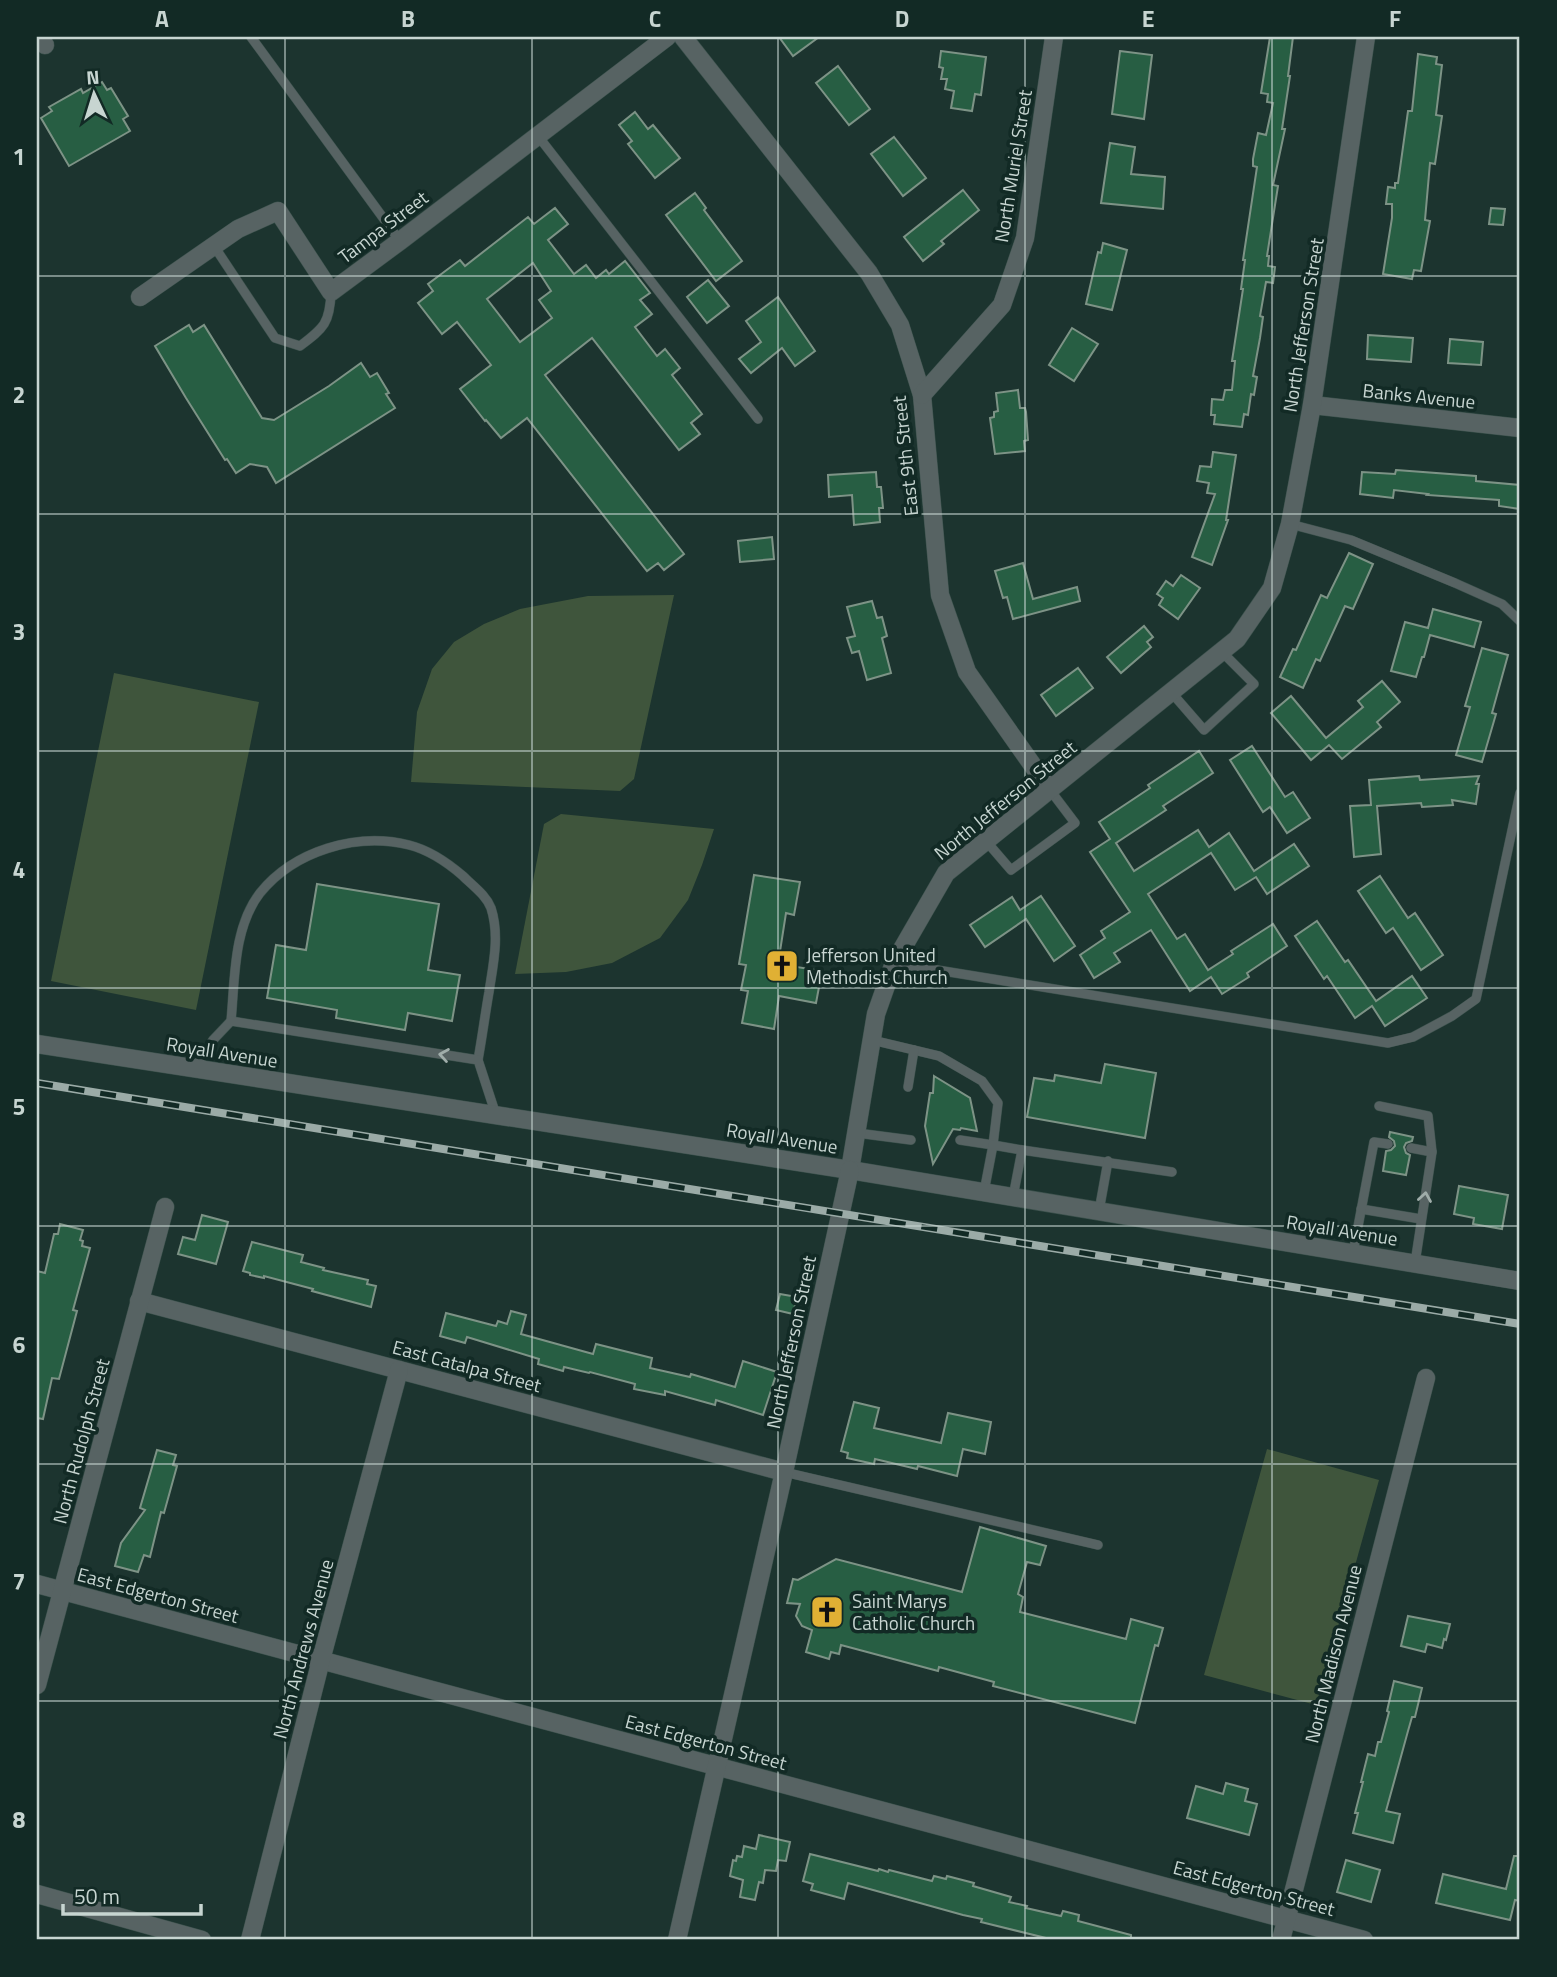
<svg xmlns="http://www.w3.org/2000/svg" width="1557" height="1977" font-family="'Titillium Web',sans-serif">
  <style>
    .green { fill: #3f553c }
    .building { fill: #275e43; stroke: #7d9386; stroke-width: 2; fill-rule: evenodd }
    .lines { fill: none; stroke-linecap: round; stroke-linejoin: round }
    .service-casing { stroke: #3b514c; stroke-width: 10 }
    .minor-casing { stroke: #3b514c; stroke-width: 19 }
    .tertiary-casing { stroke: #3b514c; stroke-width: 19 }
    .service { stroke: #576363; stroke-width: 9 }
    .minor { stroke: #576363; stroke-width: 18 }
    .tertiary { stroke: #576363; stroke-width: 18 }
    .rail-casing { stroke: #9baba7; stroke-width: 8 }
    .rail { stroke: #122a25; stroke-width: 5; stroke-dasharray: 16; stroke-linecap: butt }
    .oneway { stroke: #a0adaa }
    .grid { fill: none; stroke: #c7d5d1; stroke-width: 2; stroke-opacity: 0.55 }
    .labels { text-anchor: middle; stroke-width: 7; stroke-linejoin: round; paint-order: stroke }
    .street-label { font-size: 19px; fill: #c7d5d1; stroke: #122a25 }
    .poi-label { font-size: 19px; fill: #c7d5d1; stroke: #122a25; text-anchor: start }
    .neatline { fill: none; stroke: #c7d5d1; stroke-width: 2.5 }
    .grid-label { font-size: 23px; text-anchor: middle; font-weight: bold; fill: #c7d5d1 }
  </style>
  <rect width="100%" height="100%" fill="#1c342f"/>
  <g class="green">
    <polygon points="674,595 634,779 620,791 411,782 417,712 432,669 454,642 484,624 520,609 588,596"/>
    <polygon points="114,673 259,702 196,1010 51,981"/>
    <polygon points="561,814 714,829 702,865 688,900 660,938 612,963 566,972 515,974 544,824"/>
    <polygon points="1267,1449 1379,1480 1316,1705 1204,1675"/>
  </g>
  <g class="building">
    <polygon points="779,37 819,37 793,56"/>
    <polygon points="1270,37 1293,37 1288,76 1290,76 1282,129 1285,129 1273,185 1278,186 1267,256 1269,256 1268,266 1275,267 1273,283 1266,282 1260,316 1263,317 1260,338 1253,376 1257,377 1254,395 1251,394 1248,415 1244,414 1242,427 1214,424 1215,415 1211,415 1212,399 1223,400 1225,390 1232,390 1235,361 1232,361 1243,289 1241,289 1245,260 1243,260 1257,167 1253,166 1253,159 1258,133 1266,135 1273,103 1267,102 1268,94 1261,93"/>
    <polygon points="941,51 986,57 981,95 975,94 972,111 951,108 954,91 945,89 947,79 941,79 943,68 939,67"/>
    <polygon points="1120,51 1152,55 1144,119 1112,114"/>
    <polygon points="1418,54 1437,57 1436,64 1442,65 1436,115 1442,116 1435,164 1430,163 1425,220 1430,221 1421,271 1414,270 1412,279 1383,274 1392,218 1392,204 1386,204 1388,187 1395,188 1395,183 1398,183 1408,111 1412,111"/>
    <polygon points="838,66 870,109 849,125 816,83"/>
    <polygon points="102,82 107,90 111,88 128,116 123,119 130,131 69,166 41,118 52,111 49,107 81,89 83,93"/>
    <polygon points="635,112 648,129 653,125 680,158 655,178 628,144 632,141 619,125"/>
    <polygon points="894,137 926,178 903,196 871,154"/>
    <polygon points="1110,143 1135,147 1131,174 1165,177 1163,209 1101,203"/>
    <polygon points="963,190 979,210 941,241 944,244 923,261 904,237"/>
    <polygon points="695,193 706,208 704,210 742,261 716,281 666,215"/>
    <path d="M555,208L568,224L548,240L574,274L586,265L596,278L606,270L609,274L625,261L650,293L640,300L652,314L635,327L657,356L665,349L680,368L672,375L702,414L691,423L700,434L679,450L592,338L545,375L684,554L664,570L658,563L647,571L527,418L501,438L486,420L485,421L460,389L491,365L457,322L442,334L418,303L433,291L428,284L460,260L465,266L528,217L534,224ZM533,263L551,291L539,300L552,318L520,342L487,299Z"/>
    <polygon points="1491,208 1505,209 1503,225 1489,224"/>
    <polygon points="1103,243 1127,250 1112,310 1086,304 1098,252 1101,253"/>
    <polygon points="708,280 729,306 707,323 687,297"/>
    <polygon points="778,297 815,351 795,366 782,348 751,373 739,359 761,342 746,321"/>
    <polygon points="189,325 193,332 204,325 262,418 274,420 329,386 361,363 370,377 377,373 389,393 386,394 395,408 276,483 267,467 250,464 236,473 227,459 225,460 186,398 155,346"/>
    <polygon points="1072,328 1098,344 1074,381 1049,365"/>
    <polygon points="1368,335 1413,338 1411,362 1367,359"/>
    <polygon points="1450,339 1483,342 1481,365 1448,363"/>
    <polygon points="1018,390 1020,408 1025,408 1026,412 1028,440 1024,441 1025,451 995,454 990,418 994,417 994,412 998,411 996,393"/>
    <polygon points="1213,452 1236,455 1226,520 1228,520 1212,565 1192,557 1215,494 1207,493 1209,483 1197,481 1200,466 1211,467"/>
    <polygon points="1396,470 1476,476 1476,481 1520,485 1520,509 1499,506 1499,500 1427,495 1428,494 1394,490 1393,498 1360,494 1362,472 1395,474"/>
    <polygon points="876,472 877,487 881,487 883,508 879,508 880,522 854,525 852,495 829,497 828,475"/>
    <polygon points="772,537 774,559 740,562 738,541"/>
    <polygon points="1349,553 1373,564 1353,609 1345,606 1320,661 1316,659 1303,688 1280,677 1293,649 1296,650 1321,595 1327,598"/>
    <polygon points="1023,563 1033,599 1077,587 1080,601 1013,619 1007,597 1003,598 995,571"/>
    <polygon points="1181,575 1200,588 1178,619 1159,605 1163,598 1157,594 1166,581 1173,586"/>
    <polygon points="872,601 877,618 882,617 887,636 882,638 891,673 867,680 859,651 852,653 847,638 855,636 847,607"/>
    <polygon points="1433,609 1481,622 1474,647 1430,635 1424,657 1422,657 1416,677 1391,671 1405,622 1428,628"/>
    <polygon points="1144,626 1153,637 1147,642 1151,647 1121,673 1107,657"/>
    <polygon points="1482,648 1508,655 1492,713 1496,714 1482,762 1456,755 1470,707 1465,706"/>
    <polygon points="1078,668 1093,688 1056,716 1041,695"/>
    <polygon points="1382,681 1400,702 1377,722 1381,727 1342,759 1329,745 1311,760 1271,713 1291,696 1326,738 1363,707 1358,701"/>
    <polygon points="1252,746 1285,797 1293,792 1310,818 1287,833 1270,807 1263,812 1230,760"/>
    <polygon points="1199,751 1213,773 1163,806 1166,810 1116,843 1134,871 1198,830 1209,847 1229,833 1254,871 1294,844 1309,866 1267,894 1256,877 1235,890 1211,853 1148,894 1177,939 1185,934 1208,970 1233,954 1231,951 1273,924 1287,946 1247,973 1249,977 1222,994 1211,977 1190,991 1151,930 1114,953 1120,962 1094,978 1080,955 1105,938 1101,931 1130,912 1090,852 1110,839 1099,822 1150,788 1148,785"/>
    <polygon points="1419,776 1420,780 1479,776 1476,784 1479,784 1476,804 1452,800 1453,805 1422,807 1421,803 1377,806 1381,854 1354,857 1350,806 1371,805 1369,780"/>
    <polygon points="754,875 800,882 794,915 786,913 778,964 822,971 816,1003 779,996 774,1029 742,1023 748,991 741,990 746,965 739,964"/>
    <polygon points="1380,876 1408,918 1415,913 1443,955 1421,970 1393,928 1386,933 1358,891"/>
    <polygon points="317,884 439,904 428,970 460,975 452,1021 408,1013 405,1030 336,1018 337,1010 267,998 276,945 306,950"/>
    <polygon points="1041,896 1075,946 1054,961 1026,919 985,947 970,925 1012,897 1020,910"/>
    <polygon points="1317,921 1345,962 1348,960 1376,1001 1412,976 1427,998 1385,1026 1372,1006 1355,1018 1327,976 1324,979 1295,936"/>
    <polygon points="1105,1064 1156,1073 1145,1138 1027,1117 1034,1078 1054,1081 1055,1075 1101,1083"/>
    <polygon points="934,1076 970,1098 977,1131 961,1128 960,1130 953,1129 933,1164 925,1126 930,1093 933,1093"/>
    <polygon points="1390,1132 1413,1137 1412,1141 1406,1143 1404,1147 1406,1153 1410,1155 1406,1175 1383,1171 1386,1151 1391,1150 1395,1146 1394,1141 1389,1137"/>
    <polygon points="1459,1186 1508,1195 1502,1229 1473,1224 1474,1218 1454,1214"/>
    <polygon points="202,1215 228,1222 216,1264 178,1254 183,1237 195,1240"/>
    <polygon points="60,1224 83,1230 80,1240 83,1241 82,1246 90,1248 73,1310 77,1311 59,1379 52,1378 43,1419 37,1418 37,1271 45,1273 54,1234 58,1234"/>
    <polygon points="252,1242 303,1255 301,1262 324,1268 323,1270 368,1280 367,1284 376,1286 371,1307 312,1291 313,1289 264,1276 264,1278 250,1275 250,1273 243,1271"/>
    <polygon points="780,1294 797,1297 793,1314 776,1310"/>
    <polygon points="511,1311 526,1315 521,1334 593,1354 596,1344 652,1358 650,1368 690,1377 691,1374 735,1387 743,1361 777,1372 763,1415 716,1400 715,1405 665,1391 665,1395 634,1389 635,1384 590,1372 589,1373 564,1367 563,1371 538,1364 539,1359 467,1337 465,1343 440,1336 446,1313 496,1326 498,1321 507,1324"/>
    <polygon points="854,1402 879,1408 874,1428 941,1443 948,1413 991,1422 985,1454 963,1449 957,1476 918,1466 917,1469 875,1459 874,1464 847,1458 848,1453 841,1451"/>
    <polygon points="157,1450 176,1455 173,1465 177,1466 164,1513 161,1512 150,1557 144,1555 138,1572 115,1566 121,1543 145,1510 140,1508"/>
    <polygon points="980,1527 1046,1546 1040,1565 1027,1562 1018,1594 1023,1597 1020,1612 1126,1639 1131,1619 1163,1628 1158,1646 1155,1645 1135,1723 993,1686 994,1682 939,1667 938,1671 841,1645 839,1654 831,1652 829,1659 806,1652 812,1630 802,1626 796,1616 800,1604 787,1603 793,1579 798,1580 836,1559 962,1592"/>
    <polygon points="1408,1616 1450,1624 1446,1640 1444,1639 1442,1648 1427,1644 1425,1652 1401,1646"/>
    <polygon points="1394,1681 1422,1688 1415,1717 1412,1717 1408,1731 1386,1811 1400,1814 1393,1843 1353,1833 1358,1813 1355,1813 1363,1782 1361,1782 1368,1754 1375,1756 1378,1742 1381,1742 1389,1712 1387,1711"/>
    <polygon points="1226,1783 1248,1789 1245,1801 1257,1804 1249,1835 1187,1818 1196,1786 1223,1794"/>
    <polygon points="759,1835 790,1842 786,1861 778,1860 776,1871 765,1870 763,1883 759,1882 755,1900 740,1897 743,1880 730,1876 733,1860 736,1861 737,1856 742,1857 744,1846 756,1849"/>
    <polygon points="810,1854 878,1871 879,1869 888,1872 889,1870 932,1881 934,1876 946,1879 947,1876 974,1883 973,1886 1011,1897 1009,1902 1027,1906 1026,1908 1061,1916 1063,1911 1079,1915 1078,1921 1131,1935 1131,1940 1054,1940 981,1922 982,1919 963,1915 848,1883 844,1899 811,1890 813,1884 803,1881"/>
    <polygon points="1514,1856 1520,1856 1520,1901 1515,1900 1510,1920 1436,1903 1443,1874 1506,1889"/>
    <polygon points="1346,1860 1380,1870 1371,1902 1337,1892"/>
  </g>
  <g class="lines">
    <defs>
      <g id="service">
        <polyline points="251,37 400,241"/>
        <polyline points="538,136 758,419"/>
        <path d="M214,246L275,338L300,346C324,328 330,323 331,292"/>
        <polyline points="1290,524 1351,540 1455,583 1502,604 1520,621"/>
        <polyline points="1171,692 1204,730 1254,684 1222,652"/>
        <polyline points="986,841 1011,870 1075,823 1050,790"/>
        <polyline points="894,963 1388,1043 1413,1037 1452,1016 1476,999 1520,793"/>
        <path d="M231,1021C235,979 233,928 260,893C294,851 356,832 409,845C429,850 448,863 463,876C473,886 486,895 491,908C500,936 493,965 489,992C485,1015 482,1038 478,1060"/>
        <polyline points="872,1040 939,1056 982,1081 998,1103 993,1145 960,1140"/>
        <polyline points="194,1069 213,1040 231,1021 478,1060 496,1115"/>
        <polyline points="908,1087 914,1050"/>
        <polyline points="1379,1106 1428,1116 1432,1152"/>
        <polyline points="857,1133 911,1140"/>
        <polyline points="1411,1148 1432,1152 1415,1263"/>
        <polyline points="984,1192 993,1145 1022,1150"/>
        <polyline points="1013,1197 1022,1150 1172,1172"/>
        <polyline points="1361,1209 1421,1219"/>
        <polyline points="1099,1211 1108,1161"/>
        <polyline points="1353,1253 1374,1142 1388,1144"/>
        <polyline points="784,1472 1098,1545"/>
      </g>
      <g id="minor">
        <polyline points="38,37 45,45"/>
        <polyline points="683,37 869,273 900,325 922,395 940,595 967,672 1050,790"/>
        <polyline points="140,297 238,229 278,211 331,292 400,241 667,37"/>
        <polyline points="922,395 1002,305 1025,238 1054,37"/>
        <polyline points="1312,405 1520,428"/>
        <polyline points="850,1170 876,1014 894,963 946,873 1237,639 1272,588 1290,524 1312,405 1366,37"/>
        <polyline points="139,1301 784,1472"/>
        <polyline points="37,1584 1364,1940"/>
        <polyline points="37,1685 165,1207"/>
        <polyline points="37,1894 202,1940"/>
        <polyline points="250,1940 321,1660 399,1370"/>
        <polyline points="1281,1940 1426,1378"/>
      </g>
      <g id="tertiary">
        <polyline points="37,1044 850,1170 1520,1281"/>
        <polyline points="677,1940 784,1472 850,1170"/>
      </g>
    </defs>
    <use href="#service" class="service-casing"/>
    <use href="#minor" class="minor-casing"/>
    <use href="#tertiary" class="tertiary-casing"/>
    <use href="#service" class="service"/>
    <use href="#minor" class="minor"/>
    <use href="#tertiary" class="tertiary"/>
    <defs>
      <polyline id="rail" points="37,1083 1520,1324"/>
    </defs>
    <use href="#rail" class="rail-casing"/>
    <use href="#rail" class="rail"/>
  </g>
  <defs><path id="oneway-chevron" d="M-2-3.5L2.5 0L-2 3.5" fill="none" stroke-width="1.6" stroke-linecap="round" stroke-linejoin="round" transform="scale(1.75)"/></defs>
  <g class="oneway">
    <use href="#oneway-chevron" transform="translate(444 1055) rotate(-171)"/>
    <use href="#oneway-chevron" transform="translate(1425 1197) rotate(-81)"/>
  </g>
  <path class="grid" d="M285,37V1940M532,37V1940M778,37V1940M1025,37V1940M1272,37V1940M37,276H1520M37,514H1520M37,751H1520M37,988H1520M37,1226H1520M37,1464H1520M37,1701H1520"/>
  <defs>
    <symbol id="church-square" viewBox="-11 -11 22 22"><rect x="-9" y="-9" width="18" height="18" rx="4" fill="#e0b034" stroke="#122a25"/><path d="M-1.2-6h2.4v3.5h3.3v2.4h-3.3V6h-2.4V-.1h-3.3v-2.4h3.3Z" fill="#111"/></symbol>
  </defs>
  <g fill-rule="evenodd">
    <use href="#church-square" x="763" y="947" width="38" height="38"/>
    <use href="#church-square" x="808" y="1593" width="38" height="38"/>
  </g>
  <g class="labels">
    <g class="street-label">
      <text transform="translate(1013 166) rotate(-81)" y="7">North Muriel Street</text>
      <text transform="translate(383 227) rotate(-37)" y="7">Tampa Street</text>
      <text transform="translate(1303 325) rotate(-81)" y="7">North Jefferson Street</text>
      <text transform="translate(1419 396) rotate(6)" y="7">Banks Avenue</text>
      <text transform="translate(905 456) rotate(-96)" y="7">East 9th Street</text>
      <text transform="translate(1005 800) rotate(-39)" y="7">North Jefferson Street</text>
      <text transform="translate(222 1052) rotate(9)" y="7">Royall Avenue</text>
      <text transform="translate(782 1138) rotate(9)" y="7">Royall Avenue</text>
      <text transform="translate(1342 1230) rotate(9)" y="7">Royall Avenue</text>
      <text transform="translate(791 1342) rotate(-78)" y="7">North Jefferson Street</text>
      <text transform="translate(467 1366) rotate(15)" y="7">East Catalpa Street</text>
      <text transform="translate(81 1441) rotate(-75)" y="7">North Rudolph Street</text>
      <text transform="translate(158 1595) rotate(15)" y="7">East Edgerton Street</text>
      <text transform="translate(303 1649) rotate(-75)" y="7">North Andrews Avenue</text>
      <text transform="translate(1333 1654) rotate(-76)" y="7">North Madison Avenue</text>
      <text transform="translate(706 1742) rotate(15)" y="7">East Edgerton Street</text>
      <text transform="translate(1254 1888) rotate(15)" y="7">East Edgerton Street</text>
    </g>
    <g class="poi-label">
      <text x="806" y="962">Jefferson United<tspan x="806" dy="22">Methodist Church</tspan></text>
      <text x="852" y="1608">Saint Marys<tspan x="852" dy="22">Catholic Church</tspan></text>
    </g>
  </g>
  <rect width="1557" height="1977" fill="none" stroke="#122a25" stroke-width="77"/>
  <g transform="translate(94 94) rotate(356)" stroke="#122a25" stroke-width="5" paint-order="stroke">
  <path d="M0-5L12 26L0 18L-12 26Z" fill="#c7d5d1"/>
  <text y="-10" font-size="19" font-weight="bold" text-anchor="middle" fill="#c7d5d1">N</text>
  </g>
  <path d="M63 1904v10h138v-10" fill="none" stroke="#c7d5d1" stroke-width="3.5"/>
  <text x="74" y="1904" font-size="21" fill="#c7d5d1" stroke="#122a25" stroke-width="5" paint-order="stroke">50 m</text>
  <rect x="38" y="38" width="1480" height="1900" class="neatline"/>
  <g class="grid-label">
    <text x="162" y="27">A</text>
    <text x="408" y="27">B</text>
    <text x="655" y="27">C</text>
    <text x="902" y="27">D</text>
    <text x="1148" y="27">E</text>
    <text x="1395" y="27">F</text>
    <text x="19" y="165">1</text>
    <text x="19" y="403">2</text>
    <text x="19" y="640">3</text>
    <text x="19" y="878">4</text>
    <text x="19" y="1115">5</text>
    <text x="19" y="1353">6</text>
    <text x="19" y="1590">7</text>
    <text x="19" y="1828">8</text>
  </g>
</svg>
